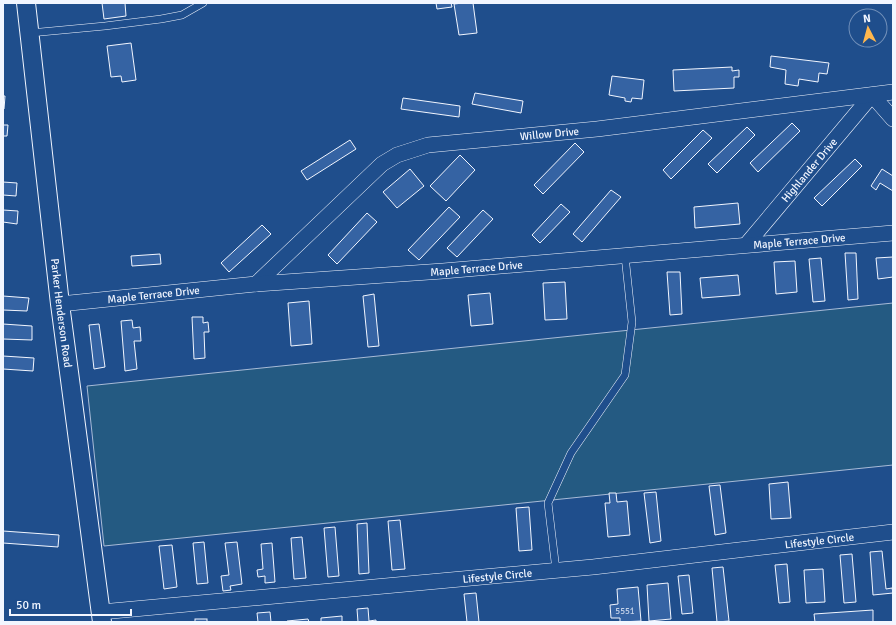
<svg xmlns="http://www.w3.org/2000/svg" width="896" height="625" font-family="Signika,sans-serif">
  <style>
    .green { fill: #245a82; stroke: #a8bbd7 }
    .building { fill: #3563a3; stroke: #f2f6ff }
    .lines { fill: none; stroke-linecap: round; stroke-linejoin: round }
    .service-casing { stroke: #f2f6ff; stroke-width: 8 }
    .minor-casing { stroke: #f2f6ff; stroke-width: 16 }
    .tertiary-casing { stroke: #f2f6ff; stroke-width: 20 }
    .service { stroke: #1f4e8c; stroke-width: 7 }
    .minor { stroke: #1f4e8c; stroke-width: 15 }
    .tertiary { stroke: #1f4e8c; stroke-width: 18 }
    .labels { text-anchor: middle; stroke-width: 3; stroke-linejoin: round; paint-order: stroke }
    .number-label { font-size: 9px; fill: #c3d1e8 }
    .street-label { font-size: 11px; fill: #f2f6ff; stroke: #1f4e8c }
  </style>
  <rect width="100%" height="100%" fill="#1f4e8c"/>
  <polygon class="green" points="893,303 893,465 104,546 87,386"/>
  <g class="building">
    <polygon points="102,3 125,3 126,16 104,19"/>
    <polygon points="436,3 451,3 452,7 437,9"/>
    <polygon points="463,3 473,3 477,33 459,35 454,4"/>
    <polygon points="131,43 136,80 122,82 121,76 111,77 107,46"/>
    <polygon points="771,56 829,63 827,74 819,73 818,82 799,79 798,86 785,84 786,70 770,67"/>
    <polygon points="732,67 732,71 739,70 739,77 734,77 734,88 674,91 673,70"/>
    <polygon points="612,76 644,80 642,99 632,98 631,102 625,101 625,98 609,95"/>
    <polygon points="475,93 523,101 521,113 472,104"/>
    <polygon points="3,96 5,96 4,109 3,108"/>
    <polygon points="403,98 460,106 459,117 401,109"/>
    <polygon points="792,123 800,131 758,172 750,163"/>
    <polygon points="3,125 8,125 7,136 3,136"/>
    <polygon points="747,127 755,135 717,173 708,164"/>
    <polygon points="703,130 712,138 671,179 663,170"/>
    <polygon points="350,140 356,149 307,180 301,171"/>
    <polygon points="575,143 584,152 543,194 534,185"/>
    <polygon points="460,155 475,170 446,201 430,186"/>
    <polygon points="855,159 862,166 822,206 814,198"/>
    <polygon points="410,169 424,186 397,208 383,192"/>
    <polygon points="882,169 893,176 893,191 880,183 876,190 871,186"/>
    <polygon points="3,182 17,183 16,196 3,195"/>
    <polygon points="611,190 621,197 582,242 573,234"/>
    <polygon points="738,203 740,224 695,228 694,207"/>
    <polygon points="561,204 570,212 540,243 532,235"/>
    <polygon points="449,207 460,217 419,260 408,250"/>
    <polygon points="3,210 18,211 17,224 3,222"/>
    <polygon points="483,210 493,219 457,257 447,248"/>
    <polygon points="367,213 377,222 337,264 328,255"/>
    <polygon points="262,225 271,234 229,272 221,263"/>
    <polygon points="845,253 856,253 858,299 848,300"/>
    <polygon points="160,254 161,264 132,266 131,256"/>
    <polygon points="893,257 893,277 878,279 876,258"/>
    <polygon points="821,258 825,301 813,302 809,259"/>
    <polygon points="795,261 797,292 776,294 774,262"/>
    <polygon points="667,272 680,272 682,314 670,315"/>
    <polygon points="738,275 740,295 702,298 700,278"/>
    <polygon points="565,282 567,319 545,320 543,283"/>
    <polygon points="490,293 493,324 471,326 468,295"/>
    <polygon points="374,294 379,346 368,347 363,296"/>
    <polygon points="3,296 29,298 27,311 3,310"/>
    <polygon points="309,301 312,344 291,346 288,303"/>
    <polygon points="192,317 203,317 203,323 208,322 209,332 204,332 205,358 194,359"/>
    <polygon points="132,320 133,328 140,327 141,341 134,341 137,369 125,371 121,321"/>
    <polygon points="3,324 32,326 32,340 3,339"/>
    <polygon points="99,324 105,367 94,369 89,325"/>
    <polygon points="3,356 34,358 33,371 3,369"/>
    <polygon points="788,482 791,518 771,519 769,484"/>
    <polygon points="720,485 726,533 715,535 709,486"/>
    <polygon points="656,492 661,541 650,543 644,493"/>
    <polygon points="609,493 616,493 617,502 627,501 630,535 608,537 605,503 610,503"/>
    <polygon points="529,507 532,550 519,551 516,508"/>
    <polygon points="400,520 405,569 392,570 388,521"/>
    <polygon points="367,523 369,573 359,574 357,524"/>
    <polygon points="335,527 339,576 328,577 324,528"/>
    <polygon points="3,531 59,535 58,547 3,543"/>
    <polygon points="302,537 306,578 294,579 291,538"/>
    <polygon points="204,542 208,583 197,584 193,543"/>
    <polygon points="237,542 242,584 230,586 231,590 223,591 221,576 229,575 225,543"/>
    <polygon points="272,543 275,582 265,583 265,576 258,577 257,570 263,569 261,544"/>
    <polygon points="172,545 177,587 164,589 159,546"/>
    <polygon points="882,551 886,589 892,588 893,593 873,595 870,552"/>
    <polygon points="852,554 856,602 844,603 840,555"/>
    <polygon points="787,564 790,602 779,603 775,565"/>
    <polygon points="723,567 729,621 717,622 712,568"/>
    <polygon points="823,569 825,602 806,603 804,570"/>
    <polygon points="689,575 693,613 682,614 678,576"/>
    <polygon points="668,583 671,619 649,621 647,585"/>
    <polygon points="638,587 641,621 620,622 620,618 611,618 610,605 618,604 617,589"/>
    <polygon points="476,593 479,622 467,622 464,594"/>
    <polygon points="368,608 369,621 376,620 376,622 358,622 357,609"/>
    <polygon points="873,610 873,622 815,622 814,614"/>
    <polygon points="270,612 271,622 258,622 257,613"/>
    <polygon points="342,616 342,622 321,622 321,618"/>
    <rect x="195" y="619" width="12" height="3"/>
    <polygon points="308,619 309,622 287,622 287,621"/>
  </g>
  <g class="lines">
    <defs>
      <g id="service">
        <polyline points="30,33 105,26 161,19 182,15 203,3"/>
        <polyline points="556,570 548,503 571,453 625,375 632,322 625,256"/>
      </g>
      <g id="minor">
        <path id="s1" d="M746,245L872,95L893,119"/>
        <path id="s2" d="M256,284L382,164L397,155L428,145L597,129L893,92"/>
        <path id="s3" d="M60,304L256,284L443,271L893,233"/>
        <path id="s4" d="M101,612L593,567L893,532"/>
      </g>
      <g id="tertiary">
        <path id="s5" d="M26,3L60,304L102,622"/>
      </g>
    </defs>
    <use href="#service" class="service-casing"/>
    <use href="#minor" class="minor-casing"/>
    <use href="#tertiary" class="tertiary-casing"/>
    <use href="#service" class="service"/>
    <use href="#minor" class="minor"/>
    <use href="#tertiary" class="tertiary"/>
  </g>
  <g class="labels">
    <g class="number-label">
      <text x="625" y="614">5551</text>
    </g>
    <g class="street-label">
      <text dy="4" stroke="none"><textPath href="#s2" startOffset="346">Willow Drive</textPath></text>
      <text dy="4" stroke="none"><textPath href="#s1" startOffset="98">Highlander Drive</textPath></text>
      <text dy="4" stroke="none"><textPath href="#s3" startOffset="742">Maple Terrace Drive</textPath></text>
      <text dy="4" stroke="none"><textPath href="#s3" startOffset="418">Maple Terrace Drive</textPath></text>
      <text dy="4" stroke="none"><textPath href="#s3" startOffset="94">Maple Terrace Drive</textPath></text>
      <text dy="4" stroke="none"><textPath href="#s5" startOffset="312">Parker Henderson Road</textPath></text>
      <text dy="4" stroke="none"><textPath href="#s4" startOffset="722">Lifestyle Circle</textPath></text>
      <text dy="4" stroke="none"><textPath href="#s4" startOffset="398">Lifestyle Circle</textPath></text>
    </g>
  </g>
  <rect width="896" height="625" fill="none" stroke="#f2f6ff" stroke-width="8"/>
  <g transform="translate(868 28) rotate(354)"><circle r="19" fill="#1f4e8c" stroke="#7391ba"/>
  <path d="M0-3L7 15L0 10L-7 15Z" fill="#ffb74d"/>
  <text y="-6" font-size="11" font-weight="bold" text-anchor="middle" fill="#f2f6ff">N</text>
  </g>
  <path d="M10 609v6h121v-6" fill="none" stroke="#f2f6ff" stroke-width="2"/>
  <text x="16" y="609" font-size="12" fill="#f2f6ff" stroke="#1f4e8c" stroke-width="3" paint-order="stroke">50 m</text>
</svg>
